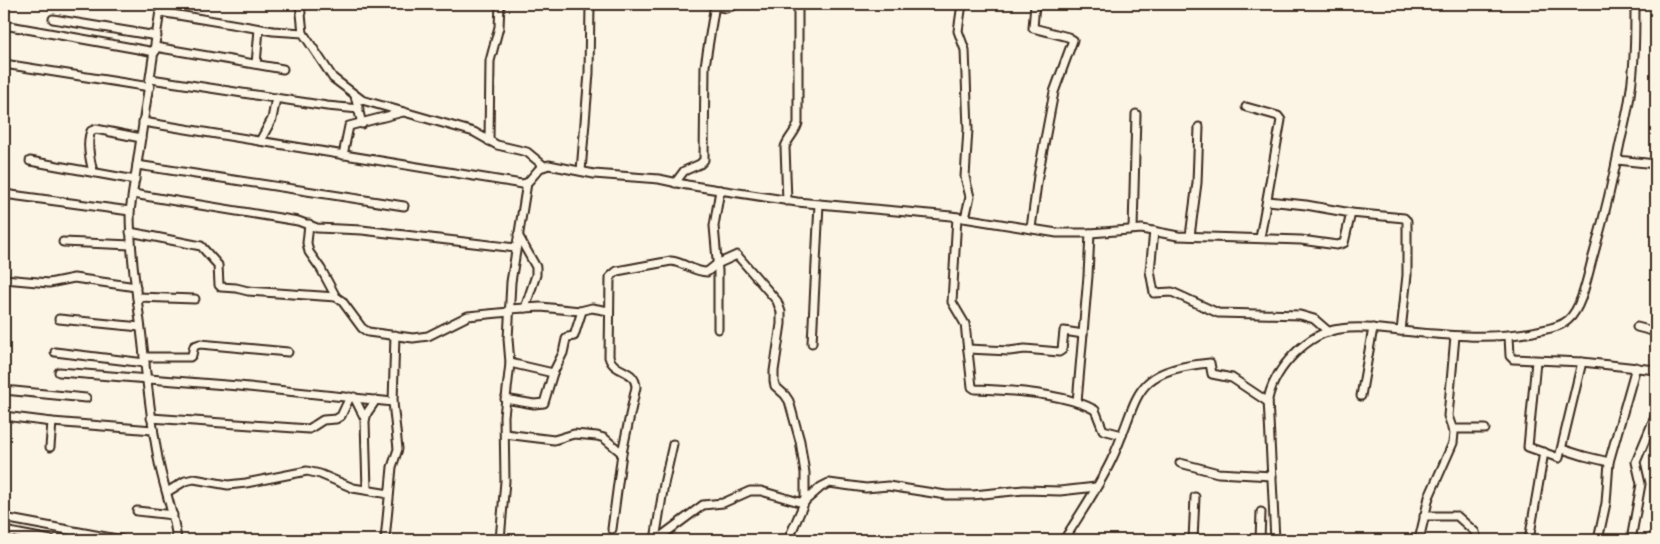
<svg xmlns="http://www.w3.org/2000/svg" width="1660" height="544" font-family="Caveat,sans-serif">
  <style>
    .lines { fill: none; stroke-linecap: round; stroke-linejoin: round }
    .minor-casing { stroke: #3b2a1e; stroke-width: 11 }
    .minor { stroke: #fcf5e5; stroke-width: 7 }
  </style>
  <rect width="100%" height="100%" fill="#fcf5e5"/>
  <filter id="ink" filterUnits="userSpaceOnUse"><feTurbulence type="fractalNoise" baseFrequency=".02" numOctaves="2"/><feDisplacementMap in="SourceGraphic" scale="10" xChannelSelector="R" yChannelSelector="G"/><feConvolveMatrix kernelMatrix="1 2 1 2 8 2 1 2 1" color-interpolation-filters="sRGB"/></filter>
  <g filter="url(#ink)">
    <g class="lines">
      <defs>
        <g id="minor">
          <path d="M161,4L130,211C130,250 136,290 141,329C146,372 150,416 158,458C163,486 174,512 177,540"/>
          <polyline points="300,4 303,33"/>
          <polyline points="962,4 958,31 965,50 968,129 965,177 970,197 965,218"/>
          <polyline points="714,6 726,8 738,4"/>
          <polyline points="160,12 273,31 303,33 333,78 362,100 474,132 497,145 527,152 544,166"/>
          <polyline points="53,19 157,36"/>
          <polyline points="4,25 155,52"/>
          <polyline points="155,47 283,69"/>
          <polyline points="4,64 150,87"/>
          <polyline points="256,64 259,29"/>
          <polyline points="151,79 327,106 359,109"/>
          <polyline points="355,96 362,124"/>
          <polyline points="1246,107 1278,116 1281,120 1260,238"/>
          <polyline points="143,122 522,184 527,183 540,168 549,165 594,174 659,179 687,185 797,202 951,216 1057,233 1090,233 1142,229 1178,236 1301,240 1337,245 1344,243 1351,213 1404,218 1407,221 1407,275 1401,331"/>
          <polyline points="260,141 272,119 276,98"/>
          <polyline points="489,141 490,61 499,27 500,4"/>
          <polyline points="343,155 349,126 403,112"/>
          <polyline points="1617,160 1656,164"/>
          <polyline points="30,161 135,180"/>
          <polyline points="137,165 404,206"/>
          <polyline points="581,171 589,73 590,4"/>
          <path d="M93,172C90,160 86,143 91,131L96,129L141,138"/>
          <polyline points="675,183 684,171 700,164 704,160 705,66 715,4"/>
          <polyline points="4,194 130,211"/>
          <polyline points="133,194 298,221 317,228 362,230 516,248"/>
          <path d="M787,201L785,147C788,138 796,132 798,123V4"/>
          <polyline points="1268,201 1306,205 1351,213"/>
          <path d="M957,217L952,302L965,324L972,387L975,389C1009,390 1066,394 1095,410L1103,430L1122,435"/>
          <polyline points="309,224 307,243 309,252 321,269 336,297"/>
          <polyline points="1031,228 1038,176 1054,92 1073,40 1068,37 1033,28 1035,4"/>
          <polyline points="1133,229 1136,114"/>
          <polyline points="1154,231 1150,271 1154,293 1172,292 1218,313 1300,315 1314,319 1329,332"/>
          <polyline points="130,232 201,246 218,265 219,285 221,287 236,288 248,291 336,297 342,301 362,328 368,332 413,338 428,336 468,316 509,312"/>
          <polyline points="518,235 536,267 536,275 525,308"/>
          <polyline points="1190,236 1197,183 1199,127"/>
          <polyline points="63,242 131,245"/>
          <polyline points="4,279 49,283 74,278 136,287"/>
          <polyline points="137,297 195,299"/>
          <polyline points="509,309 541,307 580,311 592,308 609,311"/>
          <polyline points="59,319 140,327"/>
          <polyline points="1637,327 1656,332"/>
          <polyline points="718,329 718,271 714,226 720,190"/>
          <polyline points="1509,336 1510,356 1513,359 1582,362 1656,370"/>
          <polyline points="812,343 819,204"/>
          <polyline points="968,349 1009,351 1025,349 1059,352 1062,350 1064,331 1083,334"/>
          <polyline points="55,352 145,363"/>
          <polyline points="144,357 190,357 192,355 194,346 200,344 288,352"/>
          <polyline points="1536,361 1528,447 1559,458 1582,362"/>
          <polyline points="510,363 553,373"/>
          <polyline points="59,372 239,386 393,402"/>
          <polyline points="4,390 86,398"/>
          <polyline points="1361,396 1373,328"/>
          <polyline points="354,397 365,419"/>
          <polyline points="505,399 534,404 544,403 553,373 563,353 566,339 568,337 574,336 582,311"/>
          <polyline points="1077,402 1088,276 1090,233"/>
          <polyline points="4,416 52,422 153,430"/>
          <polyline points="151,418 309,429 323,420 336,419 341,416 350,397"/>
          <polyline points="1452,429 1485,429"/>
          <polyline points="505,434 554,440 574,434 597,436 604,438 622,453"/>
          <polyline points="50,447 52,422"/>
          <polyline points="1562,449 1584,456 1609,462"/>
          <polyline points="1180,463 1218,473 1272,476"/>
          <polyline points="367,490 365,421 367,413 376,400"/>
          <polyline points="167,492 185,481 194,479 228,485 246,483 307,471 320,474 353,488 389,494"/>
          <polyline points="137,511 173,515"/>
          <polyline points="1424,516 1457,516 1475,532 1477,540"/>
          <polyline points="4,518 122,540"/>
          <path d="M612,529L622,453L636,387C635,368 614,374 609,357L610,277L617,271L671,261C684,262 693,272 707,272L717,264L737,255L777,301L781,312V324L774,371V381L775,386L785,395L789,401L800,441L805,473V501L788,540"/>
          <polyline points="4,531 51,540"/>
          <polyline points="385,540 392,467 398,449 393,402 395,335"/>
          <polyline points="500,540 505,481 504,416 510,363 508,339 511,282 527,183"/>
          <polyline points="655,540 664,484 673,444"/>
          <polyline points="656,540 703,505 723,503 750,491 761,491 799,502 805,501 821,487 829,483 866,488 888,486 946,495 973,495 1024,490 1060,491 1096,487"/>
          <path d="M1064,540C1080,514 1098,488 1111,461C1141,399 1127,370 1210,363L1212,374L1232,378L1268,402"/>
          <polyline points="1193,540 1195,497"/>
          <polyline points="1260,540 1261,512"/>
          <path d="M1275,540L1268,399C1275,368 1307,333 1340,329C1360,326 1381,329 1401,331C1445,335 1489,340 1533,332C1545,329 1559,328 1568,320C1583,307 1588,272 1594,253C1604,217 1613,180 1620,143C1624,127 1628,111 1630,95C1635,64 1635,34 1635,4"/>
          <polyline points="1419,540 1429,497 1453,443 1454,433 1448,416 1455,336"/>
          <polyline points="1529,540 1544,452"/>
          <polyline points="1598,540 1606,503 1609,462 1636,367"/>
          <polyline points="1631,540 1641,484 1636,462 1656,414"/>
        </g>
      </defs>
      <use href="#minor" class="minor-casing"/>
      <use href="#minor" class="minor"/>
    </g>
  </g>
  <rect width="1660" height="544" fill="none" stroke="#fcf5e5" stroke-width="20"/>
  <rect x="10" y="10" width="1640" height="524" fill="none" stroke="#3b2a1e" stroke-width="2" filter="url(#ink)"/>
</svg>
